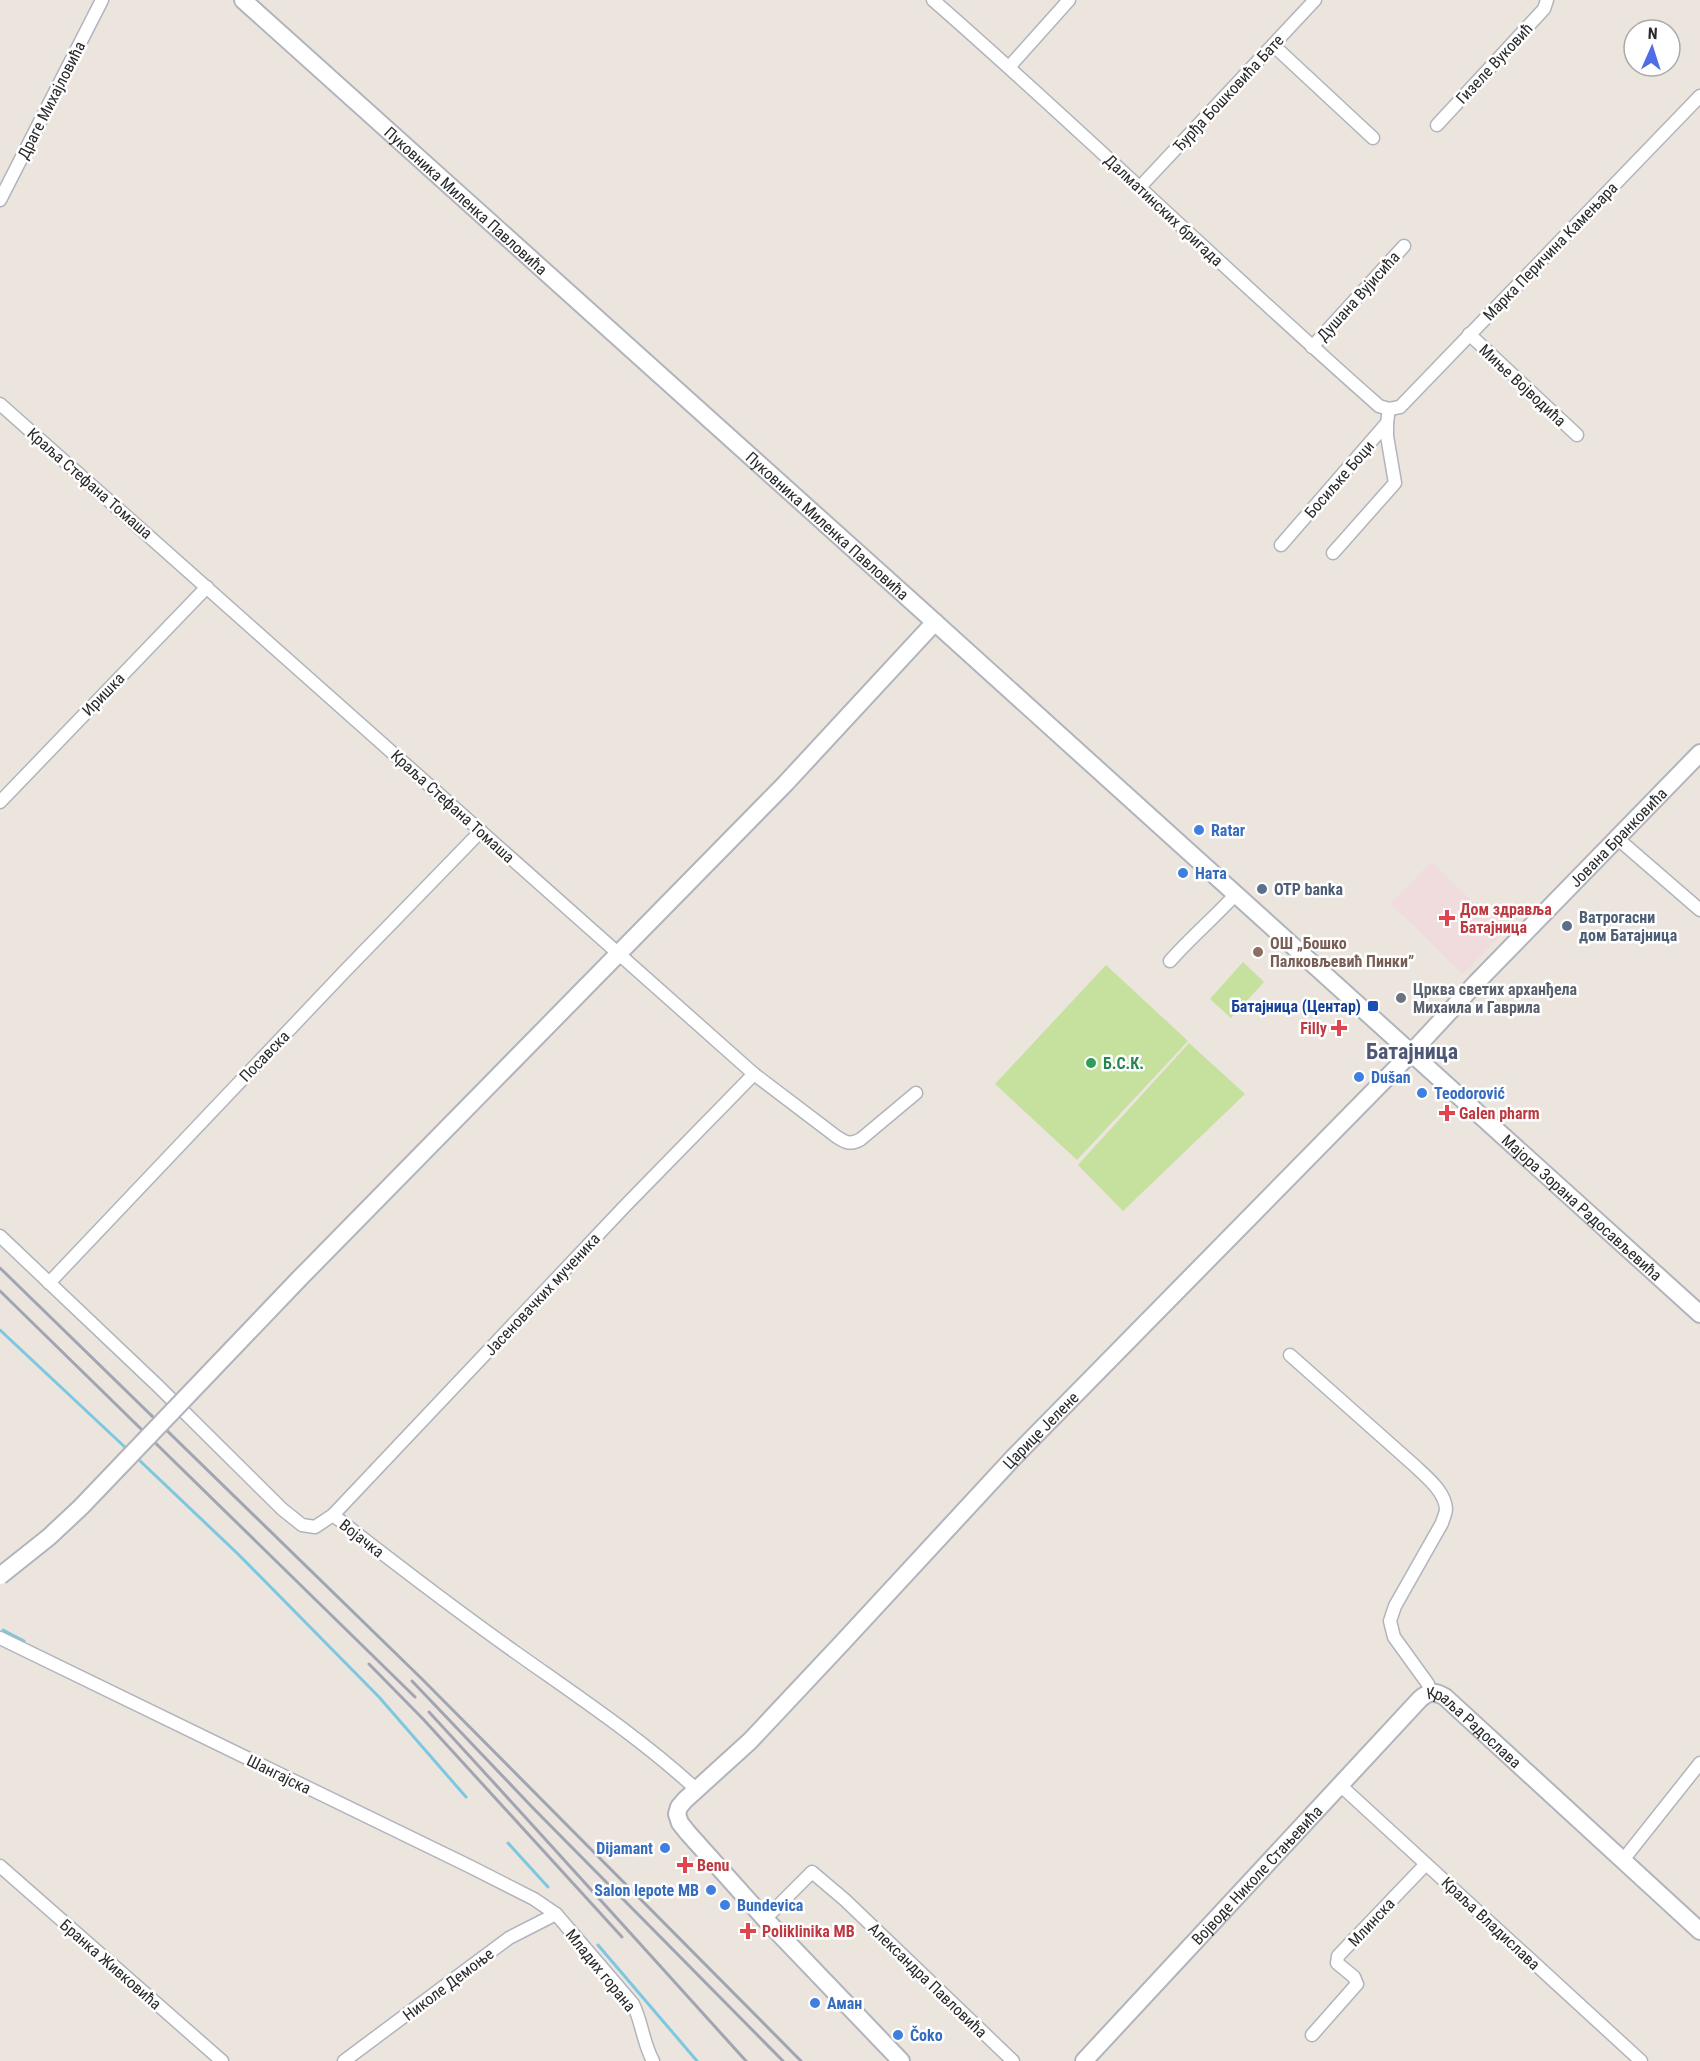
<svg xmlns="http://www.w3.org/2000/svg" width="1700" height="2061" font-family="'Roboto Condensed',sans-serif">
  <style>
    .medical { fill: #f0dcdd }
    .pitch { fill: #c5e19d }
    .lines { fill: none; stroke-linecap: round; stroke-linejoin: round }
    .stream { stroke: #7cc7e1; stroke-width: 3 }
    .street-casing { stroke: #b1b4bc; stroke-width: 15 }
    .secondary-casing { stroke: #b1b4bc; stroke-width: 20 }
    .street { stroke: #fff; stroke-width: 12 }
    .secondary { stroke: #fff; stroke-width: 16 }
    .rail { stroke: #a1a4b2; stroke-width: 3 }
    .secondary-bridge-casing { stroke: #b1b4bc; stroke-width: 20; stroke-linecap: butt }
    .secondary-bridge { stroke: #fff; stroke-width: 16 }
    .shop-dot { fill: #3f7fe0; stroke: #fff; stroke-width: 2 }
    .service-dot { fill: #5c6f8a; stroke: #fff; stroke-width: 2 }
    .health-dot { fill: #e0444e; stroke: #fff; stroke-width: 2 }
    .education-dot { fill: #8d6e63; stroke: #fff; stroke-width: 2 }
    .worship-dot { fill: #6b7280; stroke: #fff; stroke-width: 2 }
    .transit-dot { fill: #1a4fb4; stroke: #fff; stroke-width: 2 }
    .leisure-dot { fill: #2e9e5b; stroke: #fff; stroke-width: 2 }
    .labels { text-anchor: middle; stroke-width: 5; stroke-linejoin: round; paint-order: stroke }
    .street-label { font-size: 16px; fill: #2a2a2a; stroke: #fff }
    .shop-label { font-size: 16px; font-weight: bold; fill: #366cbe; stroke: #fff; text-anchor: start }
    .service-label { font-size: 16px; font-weight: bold; fill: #4e5e75; stroke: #fff; text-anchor: start }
    .health-label { font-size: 16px; font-weight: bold; fill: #be3a42; stroke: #fff; text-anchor: start }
    .education-label { font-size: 16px; font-weight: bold; fill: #785e54; stroke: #fff; text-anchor: start }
    .worship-label { font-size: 16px; font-weight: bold; fill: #5b616d; stroke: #fff; text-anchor: start }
    .transit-label { font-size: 16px; font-weight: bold; fill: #164399; stroke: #fff; text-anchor: end }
    .leisure-label { font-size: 16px; font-weight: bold; fill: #27864d; stroke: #fff; text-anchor: start }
    .district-label { font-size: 22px; font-weight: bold; fill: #4f5776; stroke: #fff }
  </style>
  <rect width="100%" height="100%" fill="#ebe5de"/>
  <polygon class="medical" points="1431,862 1504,932 1463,974 1391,904"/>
  <g class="pitch">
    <polygon points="1243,962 1264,982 1231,1018 1210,999"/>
    <polygon points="1106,965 1188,1041 1077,1160 995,1084"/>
    <polygon points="1189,1043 1245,1094 1123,1211 1078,1165"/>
  </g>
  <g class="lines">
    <g class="stream">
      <polyline points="0,1330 128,1450"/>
      <polyline points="137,1458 238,1554 379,1697 466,1797"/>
      <polyline points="3,1630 24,1641"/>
      <polyline points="508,1843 548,1887"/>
      <polyline points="598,1945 697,2061"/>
    </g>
    <defs>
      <g id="street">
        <path d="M933,0C1084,132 1228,273 1379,406L1389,409L1400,407L1700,96"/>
        <polyline points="1273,45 1373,138"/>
        <polyline points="1009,67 1069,0"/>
        <polyline points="1437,125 1544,9 1547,0"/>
        <polyline points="1140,187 1315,0"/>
        <polyline points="0,200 102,0"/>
        <polyline points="1469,334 1577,435"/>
        <polyline points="1312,347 1404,246"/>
        <path d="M0,404L754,1074L837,1137C846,1143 851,1145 861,1139L916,1093"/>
        <polyline points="1281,545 1387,423 1389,409"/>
        <polyline points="1333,553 1395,483 1387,436 1387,423"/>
        <polyline points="0,802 207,587"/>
        <polyline points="1618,839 1700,910"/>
        <path d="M1170,961C1191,937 1215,917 1236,894"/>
        <polyline points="0,1236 158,1386 282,1509 302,1525 315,1527 333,1515 626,1205 754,1074"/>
        <polyline points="49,1283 345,971 481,831"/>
        <path d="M1290,1355L1415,1466C1426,1477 1445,1491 1446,1509C1446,1513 1443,1519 1442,1523L1395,1606L1390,1621L1394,1637L1428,1684L1431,1692"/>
        <path d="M333,1515C393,1562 453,1608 515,1652C577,1696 639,1737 696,1789"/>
        <path d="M0,1638L469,1866L534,1899L556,1914L633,2004C642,2022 643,2043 653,2061"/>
        <polyline points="1340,1785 1641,2061"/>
        <polyline points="1623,1860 1700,1763"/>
        <polyline points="0,1866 222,2061"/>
        <polyline points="765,1919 812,1872 845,1900 1013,2061"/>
        <polyline points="1312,2035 1357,1984 1354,1977 1337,1963 1338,1956 1426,1864"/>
        <polyline points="344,2061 509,1938 556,1914"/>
      </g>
      <g id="secondary">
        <path id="s1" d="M243,0L918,607L1700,1314"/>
        <polyline points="299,1279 785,784 935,622"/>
        <path id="s2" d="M901,2061L765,1919L688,1833L680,1823L677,1814L679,1807L685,1800L750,1741L842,1643L1014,1457L1412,1052L1477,982L1700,753"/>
        <path id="s3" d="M1084,2061L1420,1699C1429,1691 1435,1691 1445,1697L1700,1931"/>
      </g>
    </defs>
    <use href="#street" class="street-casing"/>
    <use href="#secondary" class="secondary-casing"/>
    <use href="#street" class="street"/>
    <use href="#secondary" class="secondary"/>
    <g class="rail">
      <polyline points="0,1268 422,1679 801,2061"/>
      <polyline points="0,1291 415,1697"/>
      <polyline points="369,1664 424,1720 622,1937"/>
      <polyline points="412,1681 533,1808 783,2061"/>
      <path d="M429,1712C536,1828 641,1945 746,2061"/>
    </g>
    <defs>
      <polyline id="secondary-bridge" points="0,1576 49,1537 81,1507 299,1279"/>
    </defs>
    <use href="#secondary-bridge" class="secondary-bridge-casing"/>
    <use href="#secondary-bridge" class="secondary-bridge"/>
  </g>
  <g class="shop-dot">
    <circle cx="1199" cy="830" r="6"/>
    <circle cx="1183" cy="873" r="6"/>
    <circle cx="1359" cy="1077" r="6"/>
    <circle cx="1422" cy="1093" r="6"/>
    <circle cx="665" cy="1848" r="6"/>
    <circle cx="711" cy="1890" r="6"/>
    <circle cx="725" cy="1905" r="6"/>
    <circle cx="815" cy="2003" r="6"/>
    <circle cx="898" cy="2035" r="6"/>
  </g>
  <g class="service-dot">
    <circle cx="1262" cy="889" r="6"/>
    <circle cx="1567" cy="926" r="6"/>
  </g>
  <g class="health-dot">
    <path d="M1444 909h6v6h6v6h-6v6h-6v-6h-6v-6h6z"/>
    <path d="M1336 1019h6v6h6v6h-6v6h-6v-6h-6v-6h6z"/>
    <path d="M1444 1104h6v6h6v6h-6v6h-6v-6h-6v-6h6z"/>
    <path d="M682 1856h6v6h6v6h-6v6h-6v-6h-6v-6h6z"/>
    <path d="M745 1922h6v6h6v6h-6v6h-6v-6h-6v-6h6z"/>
  </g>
  <circle class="education-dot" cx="1258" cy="952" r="6"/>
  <circle class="worship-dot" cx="1401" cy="998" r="6"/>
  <rect class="transit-dot" x="1367" y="1000" width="12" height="12" rx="3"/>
  <circle class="leisure-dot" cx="1091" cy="1063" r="6"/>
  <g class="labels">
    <g class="street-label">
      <text transform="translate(1494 63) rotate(-47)" y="6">Гизеле Вуковић</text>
      <text transform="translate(1228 93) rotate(-47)" y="6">Ђурђа Бошковића Бате</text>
      <text transform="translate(51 100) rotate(-63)" y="6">Драге Михајловића</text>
      <text dy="6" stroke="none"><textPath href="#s1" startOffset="300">Пуковника Миленка Павловића</textPath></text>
      <text transform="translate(1164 210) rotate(43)" y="6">Далматинских бригада</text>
      <text transform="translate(1550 251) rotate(-46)" y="6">Марка Перичина Камењара</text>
      <text transform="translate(1358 296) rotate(-48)" y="6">Душана Вујисића</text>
      <text transform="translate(1523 385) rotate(43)" y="6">Миње Војводића</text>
      <text transform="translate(1339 479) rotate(-49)" y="6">Босиљке Боци</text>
      <text transform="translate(90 483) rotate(41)" y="6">Краља Стефана Томаша</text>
      <text dy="6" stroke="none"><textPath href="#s1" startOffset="786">Пуковника Миленка Павловића</textPath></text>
      <text transform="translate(103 694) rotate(-46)" y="6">Иришка</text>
      <text transform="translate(453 806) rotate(42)" y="6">Краља Стефана Томаша</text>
      <text dy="6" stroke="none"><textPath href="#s2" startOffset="1692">Јована Бранковића</textPath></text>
      <text transform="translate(264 1056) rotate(-46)" y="6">Посавска</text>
      <text dy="6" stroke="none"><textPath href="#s1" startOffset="1803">Мајора Зорана Радосављевића</textPath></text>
      <text transform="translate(542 1294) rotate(-47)" y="6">Јасеновачких мученика</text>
      <text dy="6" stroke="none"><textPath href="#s2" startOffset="864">Царице Јелене</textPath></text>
      <text transform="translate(362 1538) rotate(38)" y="6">Војачка</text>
      <text dy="6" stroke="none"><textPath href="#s3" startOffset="562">Краља Радослава</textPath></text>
      <text transform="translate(279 1774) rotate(26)" y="6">Шангајска</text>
      <text dy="6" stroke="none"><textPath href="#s3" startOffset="254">Војводе Николе Стањевића</textPath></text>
      <text transform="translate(1371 1922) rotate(-47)" y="6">Млинска</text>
      <text transform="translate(1491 1923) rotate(43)" y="6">Краља Владислава</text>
      <text transform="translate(111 1964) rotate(41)" y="6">Бранка Живковића</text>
      <text transform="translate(601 1970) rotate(51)" y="6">Младих горана</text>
      <text transform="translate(928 1980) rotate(44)" y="6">Александра Павловића</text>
      <text transform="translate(448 1984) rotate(-37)" y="6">Николе Демоње</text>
    </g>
    <g class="shop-label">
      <text x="1211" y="836">Ratar</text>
      <text x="1195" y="879">Ната</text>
      <text x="1371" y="1083">Dušan</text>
      <text x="1434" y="1099">Teodorović</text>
      <text x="653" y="1854" text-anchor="end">Dijamant</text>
      <text x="699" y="1896" text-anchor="end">Salon lepote MB</text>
      <text x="737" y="1911">Bundevica</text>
      <text x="827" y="2009">Аман</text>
      <text x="910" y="2041">Čoko</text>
    </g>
    <g class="service-label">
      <text x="1274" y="895">OTP banka</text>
      <text x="1579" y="923">Ватрогасни<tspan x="1579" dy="18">дом Батајница</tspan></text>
    </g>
    <g class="health-label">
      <text x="1460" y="915">Дом здравља<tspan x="1460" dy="18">Батајница</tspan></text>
      <text x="1327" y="1034" text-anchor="end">Filly</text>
      <text x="1459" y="1119">Galen pharm</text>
      <text x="697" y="1871">Benu</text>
      <text x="762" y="1937">Poliklinika MB</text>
    </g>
    <g class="education-label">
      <text x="1270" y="949">ОШ „Бошко<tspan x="1270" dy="18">Палковљевић Пинки”</tspan></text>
    </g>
    <g class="worship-label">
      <text x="1413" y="995">Црква светих арханђела<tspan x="1413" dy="18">Михаила и Гаврила</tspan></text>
    </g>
    <g class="transit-label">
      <text x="1361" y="1012">Батајница (Центар)</text>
    </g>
    <g class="leisure-label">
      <text x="1103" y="1069">Б.С.К.</text>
    </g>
    <g class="district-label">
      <text x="1412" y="1059">Батајница</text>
    </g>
  </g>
  <g transform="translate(1652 48) rotate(3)"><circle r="28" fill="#ffffff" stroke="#aaaaaa" stroke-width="1.5"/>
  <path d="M0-4.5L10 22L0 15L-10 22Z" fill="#4f6de6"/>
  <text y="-9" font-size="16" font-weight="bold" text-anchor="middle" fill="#2a2a2a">N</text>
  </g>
</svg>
